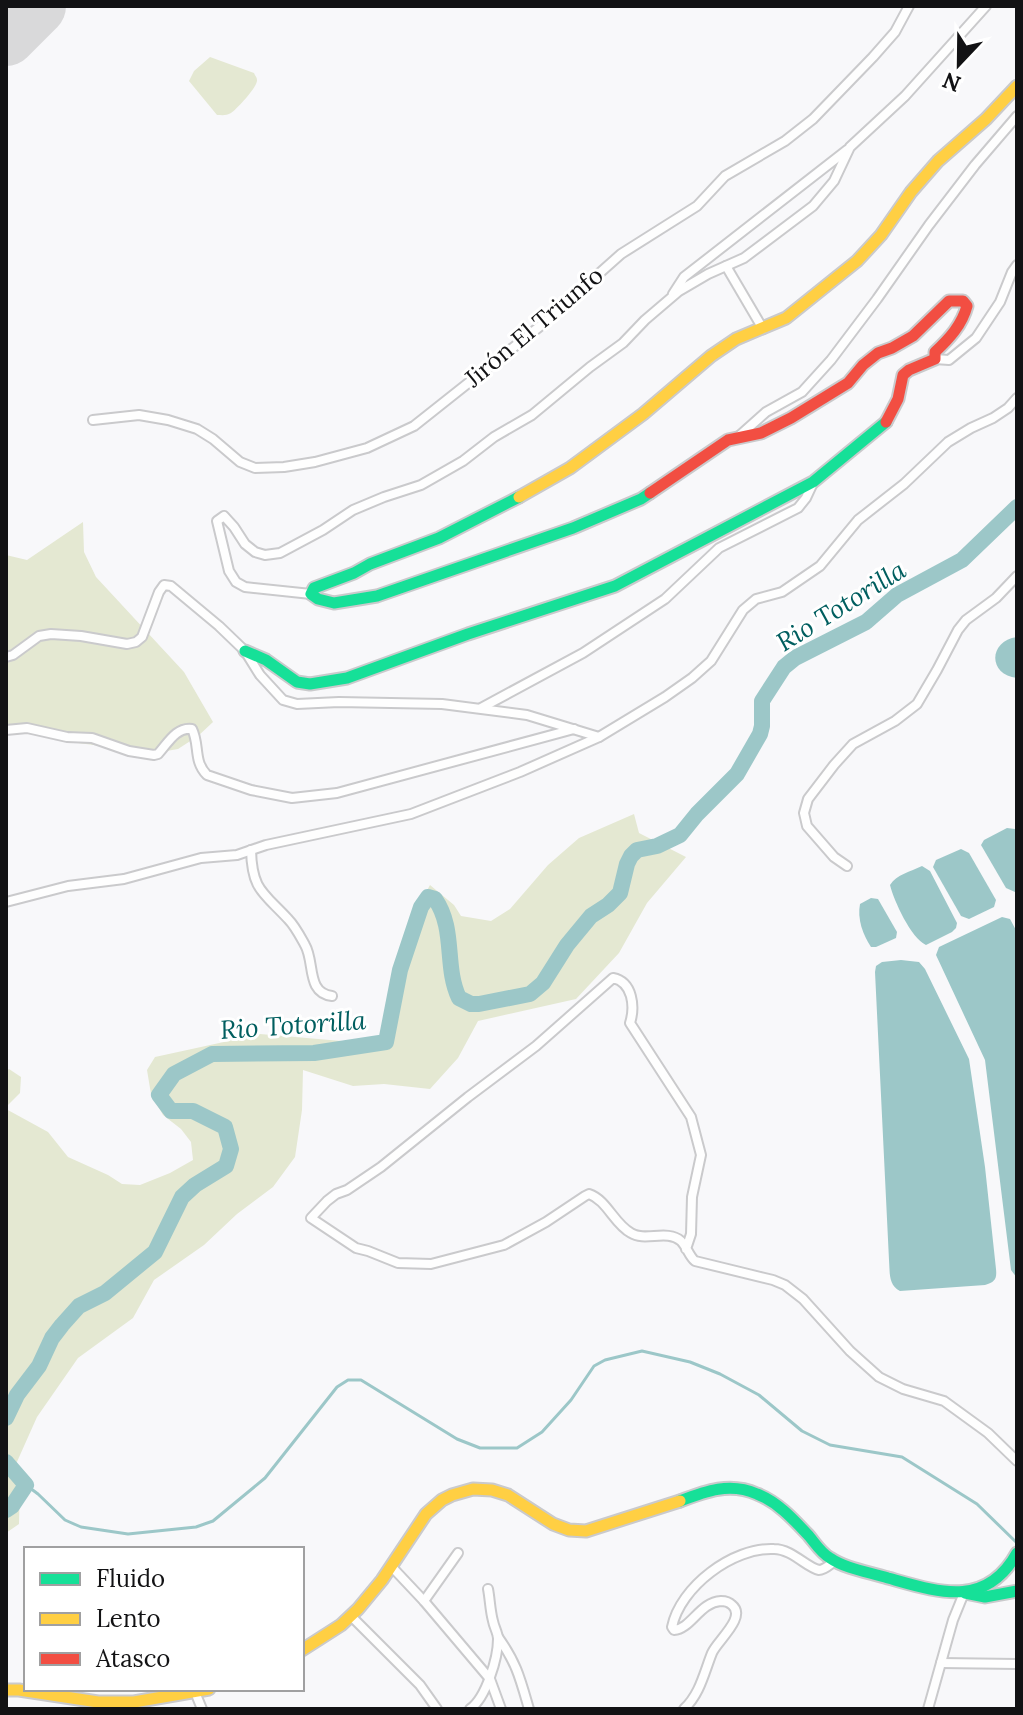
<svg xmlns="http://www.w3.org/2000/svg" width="1023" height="1715" font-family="Lora,serif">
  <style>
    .green { fill: #e4e8d2 }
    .water { fill: #9cc7c8 }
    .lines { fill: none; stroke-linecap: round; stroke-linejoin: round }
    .stream { stroke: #9cc7c8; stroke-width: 3 }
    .river { stroke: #9cc7c8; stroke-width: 16 }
    .runway { stroke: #d9d9da; stroke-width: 60 }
    .street-casing { stroke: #cacacc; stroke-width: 12 }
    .fast-casing { stroke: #cacacc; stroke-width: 15 }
    .slow-casing { stroke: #cacacc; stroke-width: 15 }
    .jam-casing { stroke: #cacacc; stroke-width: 15 }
    .street { stroke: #fefefe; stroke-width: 8 }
    .fast { stroke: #16e098; stroke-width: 11 }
    .slow { stroke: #ffcf43; stroke-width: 11 }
    .jam { stroke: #f24e42; stroke-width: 11 }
    .labels { text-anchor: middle; stroke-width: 6; stroke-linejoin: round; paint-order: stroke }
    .street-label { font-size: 24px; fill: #121214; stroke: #fff }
    .water-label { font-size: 26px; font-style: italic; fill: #005e5f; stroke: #fff }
  </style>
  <rect width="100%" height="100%" fill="#f8f8fa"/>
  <g class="green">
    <path d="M210,57L254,73C255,76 257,77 257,80C258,86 237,109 231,113C226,116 222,115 217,115L189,81L194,71Z"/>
    <polygon points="83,522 84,552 96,577 184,672 213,722 198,736 178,749 155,753 78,743 40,728 6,734 6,555 27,560"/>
    <polygon points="634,814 639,833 686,857 647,903 619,953 576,999 478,1021 458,1058 430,1089 384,1084 353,1086 303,1070 302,1110 295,1157 273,1187 237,1214 204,1245 154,1280 133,1318 78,1358 37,1417 16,1464 20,1480 19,1524 6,1533 6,1109 48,1132 68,1157 108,1175 122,1184 140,1185 170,1173 193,1160 191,1142 181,1129 163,1115 151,1094 147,1070 155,1057 260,1034 365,1043 384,1038 393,1023 396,1006 397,960 412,918 430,885 454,905 461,916 491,921 510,909 548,865 579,838"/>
    <polygon points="9,1069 21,1077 20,1093 6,1107 6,1071"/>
  </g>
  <g class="water">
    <path d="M1017,637V678C988,675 988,641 1017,637Z"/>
    <polygon points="1007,828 1015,829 1017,833 1017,891 1015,892 1006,888 981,845 984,840"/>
    <polygon points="961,849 969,853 996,900 994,907 969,919 961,916 933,867 936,860"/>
    <path d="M922,866L930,871L957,923L956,928L952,932L926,945C911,938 894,901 890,885C897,874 910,872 922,866Z"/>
    <path d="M871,898L878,899L897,932L896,938L876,947H871C863,935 857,919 860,904Z"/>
    <polygon points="1002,917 1010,919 1017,932 1017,1278 1011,1270 985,1060 936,955 939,947"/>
    <path d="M901,960L919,962L925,969L969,1059L985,1167L996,1269C997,1279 995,1282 985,1285L900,1291C888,1285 890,1272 889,1260L875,972L876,966L882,962Z"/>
  </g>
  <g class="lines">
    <polyline class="stream" points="26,1485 38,1494 65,1520 81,1527 128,1534 196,1527 213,1521 265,1478 337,1387 348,1380 361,1380 457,1439 480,1448 517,1448 542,1432 571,1400 594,1366 605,1360 642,1351 690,1362 720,1374 759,1395 802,1431 830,1445 902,1457 977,1504 1017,1543"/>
    <g class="river">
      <path d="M6,1418L17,1395L39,1366L52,1338L62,1325L79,1306L105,1293L155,1252L182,1197L195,1185L226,1166L231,1149L225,1127L193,1111H171L159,1095L174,1074L212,1054L314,1053L386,1042L400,970L421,907L428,897L435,899C456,929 444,967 459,998L471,1004H479L530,994L543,983L567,945L591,916L608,905L620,893L627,864L631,856L637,850L657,846L680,835L697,814L737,774L760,734L762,726V701L784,667L795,658L866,622L897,595L962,560L1017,507"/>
      <polyline points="6,1462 26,1485 12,1506 6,1510"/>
    </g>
    <polyline class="runway" points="6,36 36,6"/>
    <defs>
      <g id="street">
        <polyline points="726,266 763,329"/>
        <polyline points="673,294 684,277 847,150"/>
        <polyline points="935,359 949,360 976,338 1000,302 1012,272 1017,265"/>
        <polyline points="93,420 139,415 168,420 197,429 213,439 240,462 255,468 284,467 315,462 367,448 414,426 539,327 621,254 697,206 725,176 785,141 813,119 873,57 895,32 909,6"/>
        <polyline points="738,437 766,412 802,392 831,360 877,299 929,225 975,165 1017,116"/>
        <polyline points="311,594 245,587 236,582 229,571 217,521 224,516 234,527 245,544 255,552 265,555 280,553 323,530 353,510 384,497 421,485 463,461 494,437 532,415 590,367 623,343 645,320 679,291 708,274 744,258 813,206 834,181 850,147 905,96 986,6"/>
        <polyline points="6,657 13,655 39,636 51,634 81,636 127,644 136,642 142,637 159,592 164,585 171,586 219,626 245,651 260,675 283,700 297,704 339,702 442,704 527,715 599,737"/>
        <polyline points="481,708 583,653 665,599 719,548 798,508 806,498 813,483"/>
        <path d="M6,730L27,728L67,737L92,738L129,751L154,755L158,754C168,743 176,727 192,729C200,745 193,761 207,775L251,790L292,798L337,793L574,729"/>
        <path d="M251,850C252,890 263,892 288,919C295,926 300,936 305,945C315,962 306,993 332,996"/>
        <polyline points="847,866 834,857 807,826 804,813 808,799 834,765 853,744 895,721 917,704 937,670 958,630 966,620 996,598 1017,576"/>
        <polyline points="6,902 68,886 124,879 201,858 237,855 266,845 411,814 520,772 599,737 665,697 692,678 711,661 743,610 756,599 782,592 820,566 858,520 904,484 948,442 971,428 993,418 1008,408 1017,398"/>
        <path d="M686,1249L691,1234L692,1197L701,1155L691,1117L630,1023C635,1007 633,982 613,978L536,1046L468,1097L381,1167L347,1190L336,1194L327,1201L311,1218L356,1248L368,1251L398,1263L431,1264L504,1245L546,1222L585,1196L589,1194C607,1200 614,1224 631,1233C645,1242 667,1229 681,1241C687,1247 689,1256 695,1261L773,1280L785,1285L803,1299L850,1351L879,1377L903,1389L944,1401L988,1433L1017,1461"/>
        <polyline points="391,1566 424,1601 490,1679 501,1709"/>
        <polyline points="424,1601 458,1553"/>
        <polyline points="351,1616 420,1685 437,1709"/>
        <path d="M498,1637C517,1664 520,1678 529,1709"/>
        <polyline points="941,1663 1017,1664"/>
        <polyline points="195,1692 202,1709"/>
        <path d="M470,1709C486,1698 498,1658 498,1639C498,1633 494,1627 493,1621C490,1610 490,1599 488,1589"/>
        <path d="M684,1709C700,1694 704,1673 712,1653C717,1641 747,1617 732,1605C729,1602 725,1601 721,1601C700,1602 691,1629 674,1630L672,1627C680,1587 733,1547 774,1549C792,1549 807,1568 819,1570C825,1570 830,1564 835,1561"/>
        <polyline points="928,1709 953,1620 964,1593"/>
      </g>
      <g id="fast">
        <polyline points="519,497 439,538 370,564 354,573 314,588 311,594 318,599 334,603 377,596 573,528 641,499 650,493"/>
        <polyline points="245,651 266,660 297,682 310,684 347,678 468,634 615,586 813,482 886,422"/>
        <path d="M680,1501C706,1491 730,1482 757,1494C778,1502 794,1520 809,1536C815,1543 821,1553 830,1558C846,1569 869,1572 888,1578C938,1592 986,1609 1017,1553"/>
        <polyline points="965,1593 985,1597 1017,1591"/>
      </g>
      <g id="slow">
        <polyline points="519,497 570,468 643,414 711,356 736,339 786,318 857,261 881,235 911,192 938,161 986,119 1017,86"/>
        <polyline points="302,1650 341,1625 358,1609 382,1580 426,1514 442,1500 452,1495 473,1489 492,1490 508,1495 553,1524 569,1530 586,1531 680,1501"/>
        <polyline points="6,1690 19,1690 98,1702 134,1702 209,1689"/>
      </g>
      <path id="jam" d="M650,493L728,440L761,433L791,418L848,383L863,365L878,353L892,348L913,336L949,301H963L967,306C962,325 949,339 935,352V359L909,370L903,375L898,399L886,422"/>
    </defs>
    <use href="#street" class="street-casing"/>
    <use href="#fast" class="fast-casing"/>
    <use href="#slow" class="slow-casing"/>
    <use href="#jam" class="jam-casing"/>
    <use href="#street" class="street"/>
    <use href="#fast" class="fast"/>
    <use href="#slow" class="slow"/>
    <use href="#jam" class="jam"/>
  </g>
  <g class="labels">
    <g class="street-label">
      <text transform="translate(534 327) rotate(-40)" y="8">Jirón El Triunfo</text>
    </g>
    <g class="water-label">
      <text transform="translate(841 606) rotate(-32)" y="9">Rio Totorilla</text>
      <text transform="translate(293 1025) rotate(-4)" y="9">Rio Totorilla</text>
    </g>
  </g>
  <rect width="1023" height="1715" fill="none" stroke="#121214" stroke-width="16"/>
  <rect x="24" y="1547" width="280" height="144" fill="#ffffff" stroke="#a0a0a1" stroke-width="2"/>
  <rect x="40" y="1573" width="40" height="12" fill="#16e098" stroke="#a0a0a1" stroke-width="2"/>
  <text x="96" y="1587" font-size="24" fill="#121214">Fluido</text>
  <rect x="40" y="1613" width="40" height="12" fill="#ffcf43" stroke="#a0a0a1" stroke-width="2"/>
  <text x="96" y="1627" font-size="24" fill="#121214">Lento</text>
  <rect x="40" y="1653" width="40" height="12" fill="#f24e42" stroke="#a0a0a1" stroke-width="2"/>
  <text x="96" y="1667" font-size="24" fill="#121214">Atasco</text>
  <g transform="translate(959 64) rotate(202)" stroke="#ffffff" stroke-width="6" paint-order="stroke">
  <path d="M0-6L14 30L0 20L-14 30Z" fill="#121214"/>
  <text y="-12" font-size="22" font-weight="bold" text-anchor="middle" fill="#121214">N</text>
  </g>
</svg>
